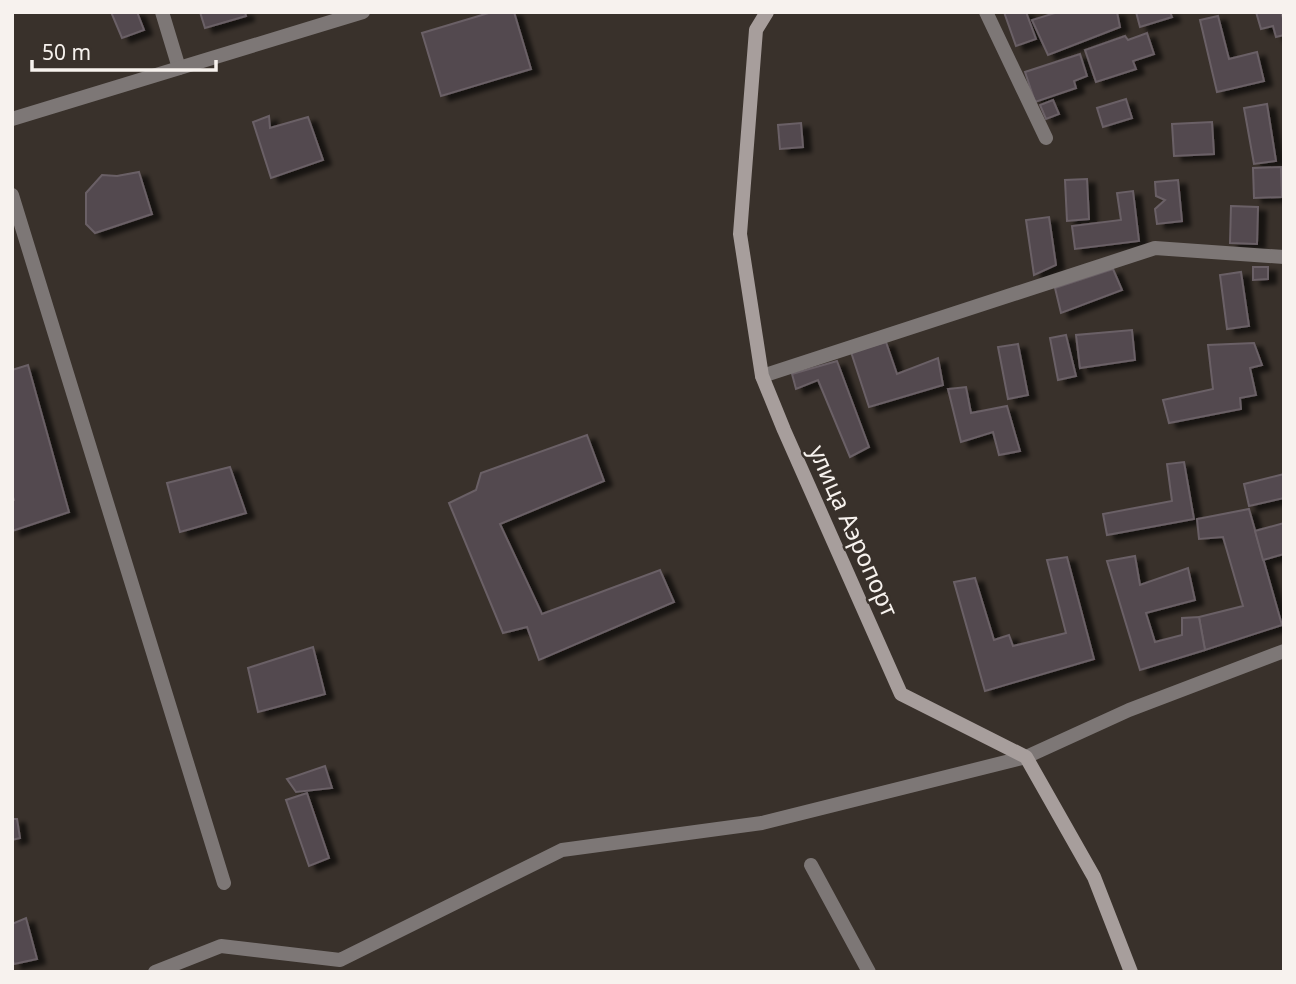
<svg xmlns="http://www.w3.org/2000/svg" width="1296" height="984" font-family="'Noto Sans',sans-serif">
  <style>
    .building { fill: #53494f; stroke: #6a6066; stroke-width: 2; filter: url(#shadow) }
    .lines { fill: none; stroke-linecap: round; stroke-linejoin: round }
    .street { stroke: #7d7776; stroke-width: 14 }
    .secondary { stroke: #a79e9c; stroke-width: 14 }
    .labels { text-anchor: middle; stroke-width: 5; stroke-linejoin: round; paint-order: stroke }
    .street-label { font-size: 24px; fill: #f7f2ee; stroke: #39312b }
  </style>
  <defs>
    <filter id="shadow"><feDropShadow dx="8" dy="4.5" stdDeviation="2" flood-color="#0009"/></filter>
  </defs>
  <rect width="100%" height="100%" fill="#39312b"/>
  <g class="building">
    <polygon points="111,12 137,12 144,30 122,38"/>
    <polygon points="200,12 245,12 246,16 205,28"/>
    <polygon points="492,12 514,12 531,69 441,96 422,33"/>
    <polygon points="1004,12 1026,12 1036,39 1016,46"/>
    <polygon points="1058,12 1117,12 1120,27 1048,55 1032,20"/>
    <polygon points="1136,12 1170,12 1172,17 1140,27"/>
    <polygon points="1256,12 1281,12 1284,21 1284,35 1276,37 1273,26 1261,29"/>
    <polygon points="1218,16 1229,59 1257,52 1264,81 1217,92 1200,20"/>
    <polygon points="1147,33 1154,54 1133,61 1136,69 1096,82 1085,50 1125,36 1128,40"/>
    <polygon points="1080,54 1087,76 1074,81 1076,88 1035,102 1025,72"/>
    <polygon points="1126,99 1132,118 1103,127 1097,108"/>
    <polygon points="1053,100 1059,114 1046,119 1040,105"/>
    <polygon points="1267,104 1276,161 1254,164 1244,108"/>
    <polygon points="269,116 270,128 308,117 323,160 271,178 253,122"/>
    <polygon points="1212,122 1214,154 1174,156 1172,124"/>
    <polygon points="801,123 803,147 780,149 778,125"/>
    <polygon points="1281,167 1282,197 1254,198 1253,168"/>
    <polygon points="139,172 152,214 95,233 86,224 86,193 102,175 117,176"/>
    <polygon points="1087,179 1089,219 1067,221 1065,180"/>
    <polygon points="1178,180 1182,221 1157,224 1155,209 1165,200 1156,196 1155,182"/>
    <polygon points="1133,191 1139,241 1075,249 1072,226 1121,220 1117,193"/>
    <polygon points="1231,206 1258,207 1257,244 1230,243"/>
    <polygon points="1049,217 1056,265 1034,275 1026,220"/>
    <polygon points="1253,267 1268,267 1268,279 1253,280"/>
    <polygon points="1113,269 1122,290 1061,313 1055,288"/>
    <polygon points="1241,272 1249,326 1227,329 1220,275"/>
    <polygon points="1132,330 1135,360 1080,368 1076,335"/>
    <polygon points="1066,335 1076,376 1058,380 1050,338"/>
    <polygon points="886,342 897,374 938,358 943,385 869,407 851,352"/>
    <polygon points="1254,343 1262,365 1250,368 1256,395 1240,398 1241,409 1169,423 1163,400 1213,389 1208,345"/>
    <polygon points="1018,344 1028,395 1008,399 998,347"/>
    <polygon points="837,361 869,447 850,457 818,380 796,389 792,374"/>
    <polygon points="28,365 69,512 12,531 12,501 14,500 12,494 12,370"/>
    <polygon points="966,387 971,413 1007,406 1020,451 999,455 993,432 961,442 948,389"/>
    <polygon points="587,435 604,481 500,524 542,614 660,570 674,602 539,660 527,627 503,633 449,503 476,490 481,473"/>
    <polygon points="1184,462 1194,519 1107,535 1103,514 1172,501 1167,464"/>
    <polygon points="230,467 246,513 180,532 167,483"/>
    <polygon points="1284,474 1284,498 1249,506 1244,484"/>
    <polygon points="1249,509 1282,625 1205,650 1199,617 1243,606 1223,537 1199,539 1197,519"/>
    <polygon points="1284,523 1284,554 1263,560 1255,531"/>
    <polygon points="1135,556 1140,585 1188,568 1195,600 1146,613 1155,642 1182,635 1182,618 1199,617 1205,650 1140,670 1107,561"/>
    <polygon points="1067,557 1094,659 985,691 954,582 975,578 994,640 1009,635 1013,646 1066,633 1047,560"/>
    <polygon points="313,647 325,694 258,712 248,668"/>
    <polygon points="325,766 332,788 296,792 287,779"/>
    <polygon points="307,793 329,858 309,866 286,800"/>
    <polygon points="12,819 17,819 20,838 12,840"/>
    <polygon points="26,918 37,959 14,964 12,958 12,924"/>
  </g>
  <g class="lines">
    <g class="street">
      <polyline points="162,12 179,68"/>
      <polyline points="986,12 1046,138"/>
      <polyline points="12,119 363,12"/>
      <polyline points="12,195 224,883"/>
      <polyline points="762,376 1155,248 1284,257"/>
      <polyline points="811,865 869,972"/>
      <polyline points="155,972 221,946 340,960 562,850 762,823 1026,757 1129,710 1284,651"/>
    </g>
    <polyline class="secondary" points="767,12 756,30 740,234 762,376 784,430 901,694 1026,757 1094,877 1131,972"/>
  </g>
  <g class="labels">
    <g class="street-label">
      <text transform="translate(853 531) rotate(66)" y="8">улица Аэропорт</text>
    </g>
  </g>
  <rect width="1296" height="984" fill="none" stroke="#f7f2ee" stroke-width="28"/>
  <path d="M32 60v10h184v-10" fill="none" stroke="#f7f2ee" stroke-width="3.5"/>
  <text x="42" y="60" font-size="21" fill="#f7f2ee" stroke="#39312b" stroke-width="5" paint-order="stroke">50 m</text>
</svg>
